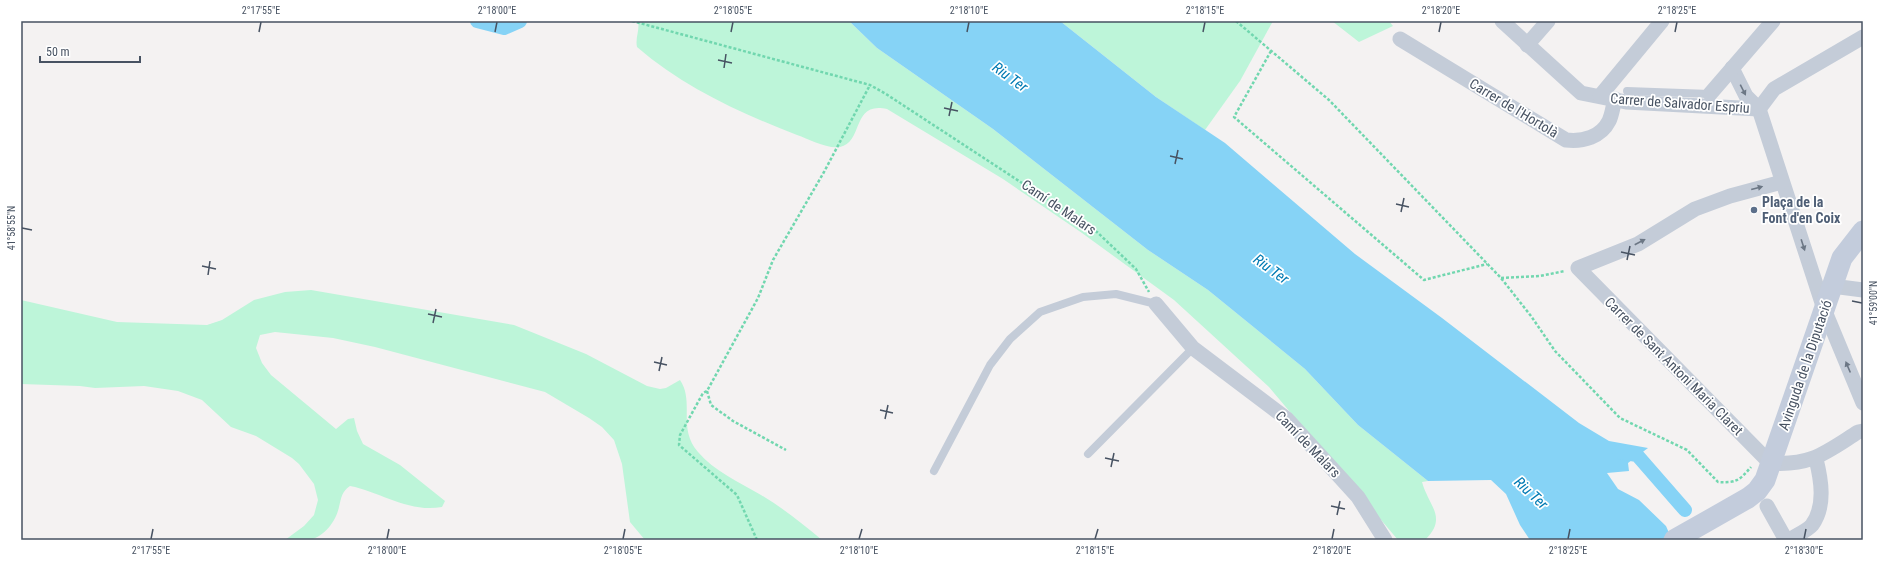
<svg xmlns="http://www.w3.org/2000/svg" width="1884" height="561" font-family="'Roboto Condensed',sans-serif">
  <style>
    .green { fill: #bdf5d9 }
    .water { fill: #86d3f6 }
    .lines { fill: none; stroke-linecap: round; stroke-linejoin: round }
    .canal { stroke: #86d3f6; stroke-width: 14 }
    .path { stroke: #71d7af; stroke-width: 2.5; stroke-dasharray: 3 2; stroke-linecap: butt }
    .lane { stroke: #c4ccd8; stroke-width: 8 }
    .street { stroke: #c4ccd8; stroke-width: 15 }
    .secondary { stroke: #c3ccdc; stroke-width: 21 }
    .oneway { fill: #6c7785 }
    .ticks { fill: none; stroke: #475262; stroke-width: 1.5 }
    .service-dot { fill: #5c6f8a; stroke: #fff; stroke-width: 1.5 }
    .labels { text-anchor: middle; stroke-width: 3.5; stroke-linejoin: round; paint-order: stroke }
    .street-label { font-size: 14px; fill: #475262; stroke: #fff }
    .service-label { font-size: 14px; font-weight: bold; fill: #4e5e75; stroke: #fff; text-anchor: start }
    .water-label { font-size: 15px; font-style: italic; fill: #017ab3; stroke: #fff }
    .neatline { fill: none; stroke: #475262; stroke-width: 1.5 }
    .ticks-label { font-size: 10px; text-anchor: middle; fill: #475262 }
  </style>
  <rect width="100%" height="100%" fill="#f4f2f2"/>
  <g class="green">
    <path d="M638,21H849L877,48L993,129L1148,250L1208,290L1305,369L1358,425L1428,481L1422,482C1429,507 1448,517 1425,540H1398L1269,387L1174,300L1082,233L1003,179L887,109C851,101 864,142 840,147C826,149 809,139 797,135C740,113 683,87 637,47C635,38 640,30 638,21Z"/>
    <polygon points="1060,21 1273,21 1240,81 1205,130 1156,97"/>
    <polygon points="1332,21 1389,21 1393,26 1359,42"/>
    <path d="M311,290L514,325L586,354L647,386L660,389L666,388L680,380C695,402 677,428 698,452C714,471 739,482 761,495C783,508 803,524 822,540H645L630,522L622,464L614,440L602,427L589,418L545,392L375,347L333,338L275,332L260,335L256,348L262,363L271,375L336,429L348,419L354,418L357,431L363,444L400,465L445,501L442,507C408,513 381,492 350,486C342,491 341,498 339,507C336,521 325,536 310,540C303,542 293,540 285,540L304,526L314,515L318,500L314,484L299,464L292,458L256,436L231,427L202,400L178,391L144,386L95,388L80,386L21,384V300L117,322L207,325L222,320L254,300L285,292Z"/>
  </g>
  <polygon class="water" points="849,21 1060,21 1156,97 1225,143 1355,254 1442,318 1579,423 1609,441 1648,448 1628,463 1629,471 1607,473 1618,489 1639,500 1666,526 1672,540 1530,540 1520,525 1506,494 1491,480 1428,481 1358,425 1305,369 1208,290 1148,250 993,129 877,48"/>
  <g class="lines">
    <g class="canal">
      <polyline points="477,21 504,28 520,21"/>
      <polyline points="1619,452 1637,455 1685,510"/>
    </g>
    <g class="path">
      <polyline points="632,21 870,85 886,94 1097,232 1136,269 1149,292"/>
      <path d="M1236,21L1329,100L1501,278L1531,316L1555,351L1620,418L1687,450L1718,482C1736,483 1739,481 1751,467"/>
      <polyline points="1271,51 1234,117 1424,280 1487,264"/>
      <polyline points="1501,278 1540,276 1565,271"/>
      <polyline points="707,391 711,405 733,421 786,450"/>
      <polyline points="757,540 737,495 679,445 680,435 703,393 707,391 758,298 773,260 824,172 870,85"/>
    </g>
    <g class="lane">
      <polyline points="1627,91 1710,94"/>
      <polyline points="1088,454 1193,348"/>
      <polyline points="934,471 990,365 1010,339 1040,312 1083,297 1116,294 1156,304"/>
    </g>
    <g class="street">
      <polyline points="1502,21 1581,93 1626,102 1759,109"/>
      <path d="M1400,39L1566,140C1583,142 1601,137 1609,121C1612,115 1613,106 1615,99"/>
      <polyline points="1527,45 1548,21"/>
      <polyline points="1732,68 1746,96 1759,109 1824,309 1863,403"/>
      <polyline points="1710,94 1773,21"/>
      <polyline points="1600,96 1662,21"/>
      <polyline points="1759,109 1774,89 1863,37"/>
      <path d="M1782,182L1730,196L1695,209L1638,244L1578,268L1770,463C1811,466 1825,453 1858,432L1863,431"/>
      <polyline points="1832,286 1863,290"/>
      <polyline points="1156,304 1193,348 1287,419 1358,497 1385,540"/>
      <polyline points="1767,506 1786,540"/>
      <path d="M1789,540C1795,536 1807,531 1812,525C1826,506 1821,479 1816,459"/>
    </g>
    <polyline class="secondary" points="1674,540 1748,498 1757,491 1765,480 1842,258 1863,231"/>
  </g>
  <defs><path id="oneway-solid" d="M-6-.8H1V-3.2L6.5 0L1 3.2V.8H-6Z"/></defs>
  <g class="oneway">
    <use href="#oneway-solid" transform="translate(1743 90) rotate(63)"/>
    <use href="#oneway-solid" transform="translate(1757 188) rotate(-15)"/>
    <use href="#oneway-solid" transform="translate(1640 242) rotate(-28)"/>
    <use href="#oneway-solid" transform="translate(1803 245) rotate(72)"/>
    <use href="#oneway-solid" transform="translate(1848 367) rotate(-113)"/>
  </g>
  <path class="ticks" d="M259,32L261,22M495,32L497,22M731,32L733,22M967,32L969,22M1203,32L1205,22M1439,32L1441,22M1675,32L1677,22M718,60L732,63M724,68L726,54M944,108L958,111M949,116L952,102M1170,156L1183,159M1175,164L1178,150M1396,204L1409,207M1401,212L1404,198M22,228L32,230M1621,252L1635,255M1627,260L1630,246M202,266L216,269M208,275L210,261M1852,301L1862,303M428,314L442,317M433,323L436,309M654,362L667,365M659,371L662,357M880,410L893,413M885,419L888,405M1105,458L1119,461M1111,467L1114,453M1331,506L1345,509M1337,515L1340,501M151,539L153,529M387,539L389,529M623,539L625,529M859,539L862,529M1095,539L1098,529M1332,539L1334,529M1568,539L1570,529M1804,539L1806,529"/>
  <circle class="service-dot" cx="1754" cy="210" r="4"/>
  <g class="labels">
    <g class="street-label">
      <text transform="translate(1680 103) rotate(4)" y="5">Carrer de Salvador Espriu</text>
      <text transform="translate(1514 108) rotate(31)" y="5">Carrer de l'Hortolà</text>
      <text transform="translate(1059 207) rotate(34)" y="5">Camí de Malars</text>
      <text transform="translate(1805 365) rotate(-71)" y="5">Avinguda de la Diputació</text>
      <text transform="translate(1674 366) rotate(45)" y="5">Carrer de Sant Antoni Maria Claret</text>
      <text transform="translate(1308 444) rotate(46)" y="5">Camí de Malars</text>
    </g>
    <g class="service-label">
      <text x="1762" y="207">Plaça de la<tspan x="1762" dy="16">Font d'en Coix</tspan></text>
    </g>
    <g class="water-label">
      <text transform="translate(1010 77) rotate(36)" y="5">Riu Ter</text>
      <text transform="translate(1271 269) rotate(36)" y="5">Riu Ter</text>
      <text transform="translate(1531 493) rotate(43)" y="5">Riu Ter</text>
    </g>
  </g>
  <rect width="1884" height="561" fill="none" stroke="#ffffff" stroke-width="44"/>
  <path d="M40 56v6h100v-6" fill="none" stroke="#475262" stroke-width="2"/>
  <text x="46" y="56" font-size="12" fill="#475262" stroke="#ffffff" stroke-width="3" paint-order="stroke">50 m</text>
  <rect x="22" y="22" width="1840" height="517" class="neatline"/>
  <g class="ticks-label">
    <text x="261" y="14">2°17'55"E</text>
    <text x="497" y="14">2°18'00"E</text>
    <text x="733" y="14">2°18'05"E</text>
    <text x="969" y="14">2°18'10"E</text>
    <text x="1205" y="14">2°18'15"E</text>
    <text x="1441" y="14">2°18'20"E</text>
    <text x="1677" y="14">2°18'25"E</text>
    <text transform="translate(11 228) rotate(-90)" y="4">41°58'55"N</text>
    <text transform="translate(1873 303) rotate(-90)" y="4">41°59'00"N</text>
    <text x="151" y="554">2°17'55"E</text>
    <text x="387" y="554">2°18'00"E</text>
    <text x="623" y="554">2°18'05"E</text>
    <text x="859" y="554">2°18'10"E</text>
    <text x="1095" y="554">2°18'15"E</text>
    <text x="1332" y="554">2°18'20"E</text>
    <text x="1568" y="554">2°18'25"E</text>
    <text x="1804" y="554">2°18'30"E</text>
  </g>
</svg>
